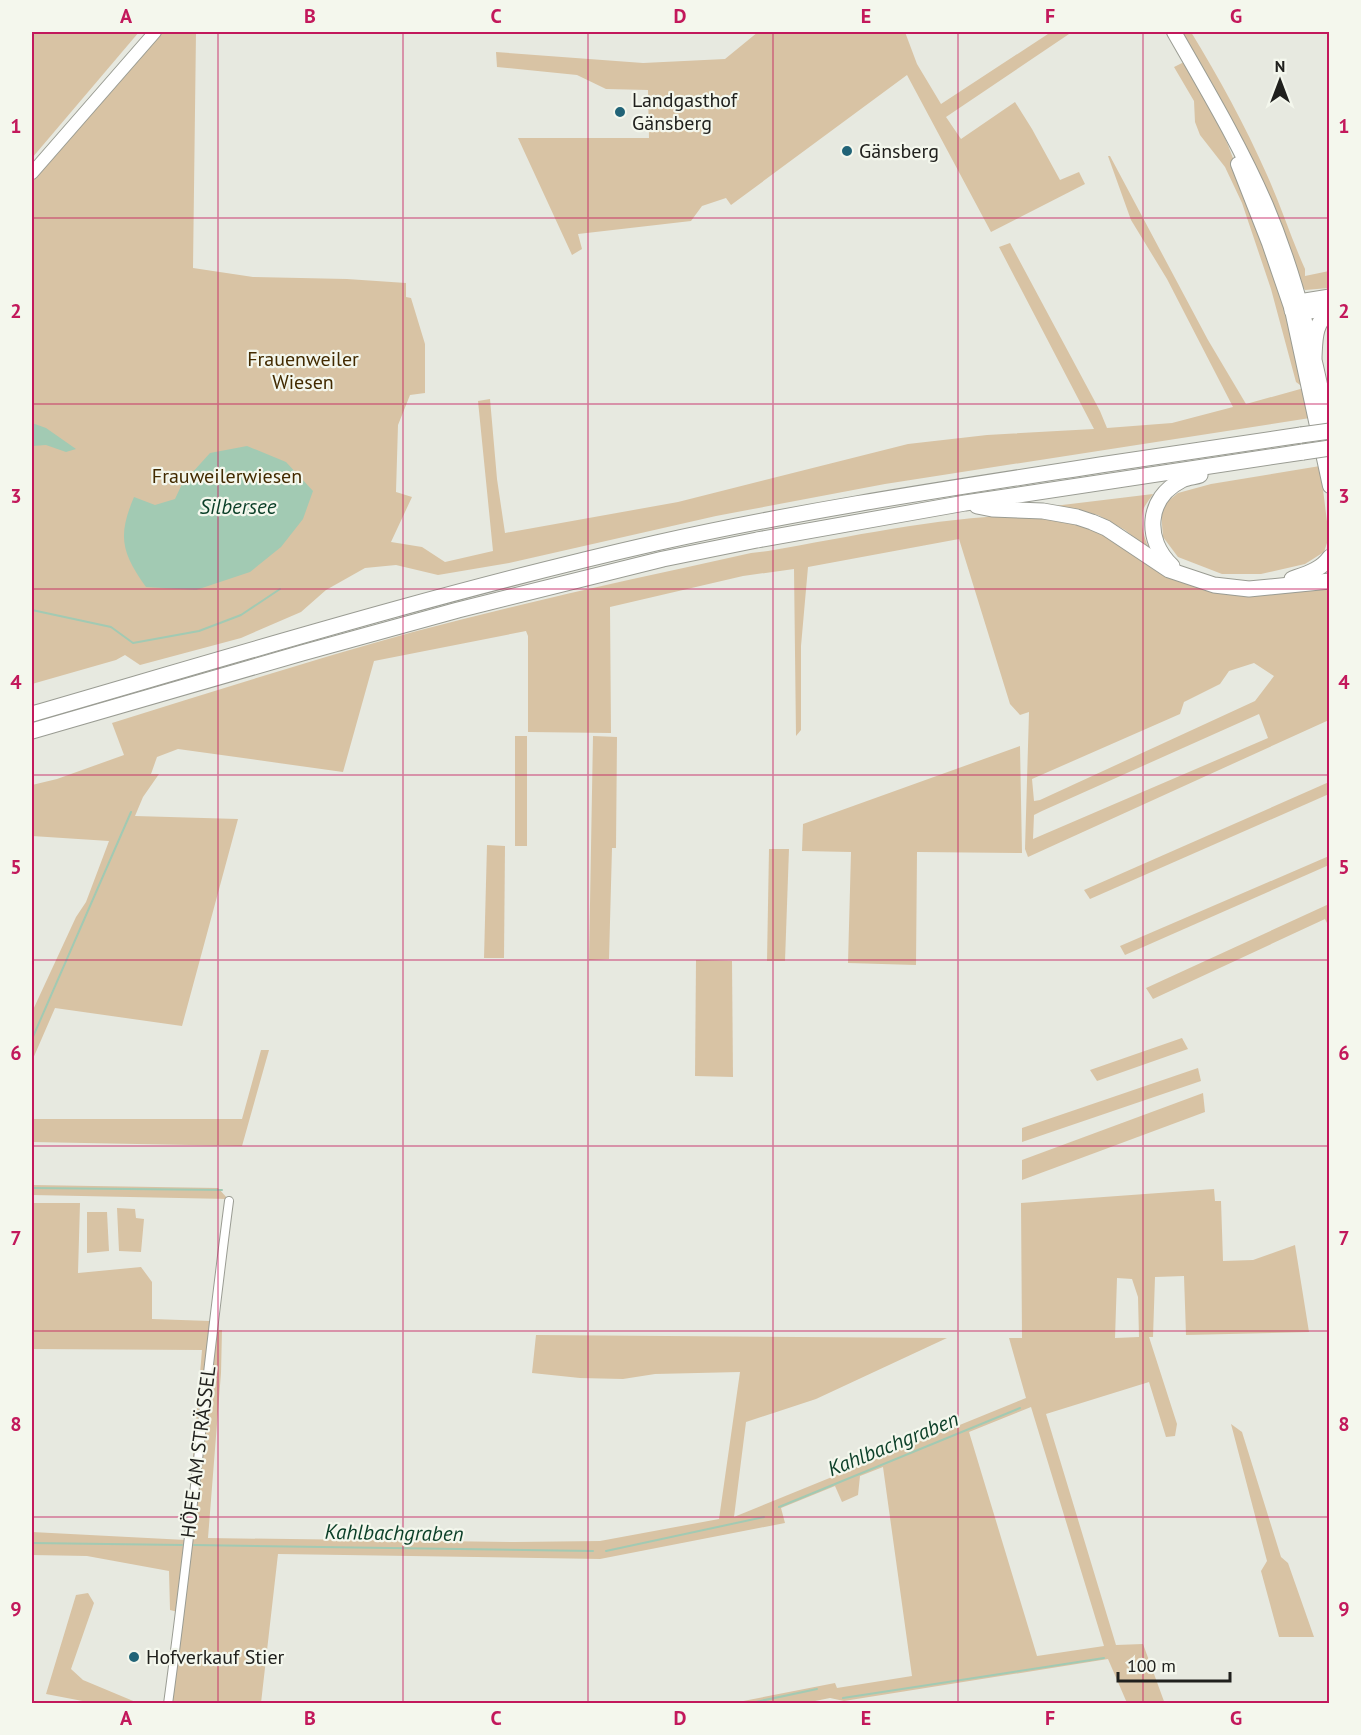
<svg xmlns="http://www.w3.org/2000/svg" width="1361" height="1735" font-family="'PT Sans',sans-serif">
  <style>
    .green { fill: #d8c3a4; fill-rule: evenodd }
    .water { fill: #a2cab3 }
    .lines { fill: none; stroke-linecap: round; stroke-linejoin: round }
    .stream { stroke: #a2cab3; stroke-width: 2 }
    .minor-casing { stroke: #9a9c93; stroke-width: 10 }
    .secondary-casing { stroke: #9a9c93; stroke-width: 14 }
    .primary-casing { stroke: #9a9c93; stroke-width: 16 }
    .motorway-casing { stroke: #9a9c93; stroke-width: 17 }
    .minor { stroke: #fff; stroke-width: 8 }
    .secondary { stroke: #fff; stroke-width: 12 }
    .primary { stroke: #fff; stroke-width: 14 }
    .motorway { stroke: #fff; stroke-width: 15 }
    .motorway-bridge-casing { stroke: #9a9c93; stroke-width: 17; stroke-linecap: butt }
    .motorway-bridge { stroke: #fff; stroke-width: 15 }
    .grid { fill: none; stroke: #c2185b; stroke-width: 1.5; stroke-opacity: 0.55 }
    .poi-dot { fill: #216377; stroke: #f4f7ed; stroke-width: 2 }
    .labels { text-anchor: middle; stroke-width: 4.5; stroke-linejoin: round; paint-order: stroke }
    .poi-label { font-size: 20px; fill: #20201d; stroke: #f4f7ed; text-anchor: start }
    .park-label { font-size: 20px; fill: #422a00; stroke: #f4f7ed }
    .street-label { font-size: 20px; fill: #20201d; stroke: #f4f7ed }
    .water-label { font-size: 21px; font-style: italic; fill: #0b3f28; stroke: #f4f7ed }
    .neatline { fill: none; stroke: #c2185b; stroke-width: 2 }
    .grid-label { font-size: 20px; text-anchor: middle; font-weight: bold; fill: #c2185b }
  </style>
  <rect width="100%" height="100%" fill="#e7e9e0"/>
  <g class="green">
    <polygon points="32,32 139,32 32,158"/>
    <polygon points="163,32 196,32 193,268 253,277 347,279 406,283 406,297 411,298 425,344 425,393 410,395 398,425 396,492 412,497 391,542 422,547 445,562 493,551 478,401 490,399 497,479 505,533 678,502 908,444 987,435 1094,429 999,247 1010,243 1100,411 1107,428 1172,423 1233,407 1167,279 1131,220 1108,156 1110,156 1208,340 1246,404 1304,388 1296,382 1271,289 1242,203 1225,167 1200,135 1195,122 1194,101 1174,67 1186,61 1213,111 1228,145 1268,250 1303,377 1310,418 885,484 716,516 509,563 438,575 396,565 365,568 326,590 301,612 241,638 140,665 125,655 116,660 32,684 32,181"/>
    <polygon points="758,32 905,32 917,64 941,104 1051,32 1072,32 946,117 961,139 1015,102 1032,129 1060,180 1079,172 1085,184 991,232 907,75 731,205 726,198 702,206 691,221 578,234 582,249 572,255 518,138 649,138 648,90 606,89 577,75 497,67 496,52 643,63 725,59"/>
    <path d="M1181,32H1191C1219,78 1245,125 1267,175C1281,206 1291,238 1305,269V276L1329,271V288L1305,290L1298,279L1243,145L1203,69Z"/>
    <polygon points="1320,466 1329,537 1324,552 1305,564 1261,574 1222,574 1178,557 1163,537 1161,512 1167,502 1178,493 1211,484"/>
    <path d="M1153,494C1150,499 1144,506 1143,511C1140,524 1144,539 1150,550L1125,530L1098,515L1054,506Z"/>
    <path d="M1031,515L1066,521L1096,530L1142,560L1196,587L1251,596L1329,586V720L1028,857L1025,849L1029,712L1020,715L1010,704L959,539L808,567L801,646V730L796,736L794,569L743,576L610,607L611,733L528,732V636L526,631L374,661L343,772L178,749L157,757L151,774H159L143,797L135,816L238,819L182,1026L55,1008L32,1061V1012L76,917L86,902L109,841L32,836V785L57,779L124,755L112,723C212,692 312,660 413,632C525,602 638,578 751,553L768,551C855,536 943,516 1031,515ZM1254,663L1274,676L1255,701L1040,800L1034,801L1032,779L1180,714L1184,702L1220,684L1229,671ZM1259,714L1268,738L1033,839L1034,815L1042,811Z"/>
    <rect x="515" y="736" width="12" height="110"/>
    <polygon points="593,736 617,737 616,848 612,848 609,959 589,960"/>
    <polygon points="1020,746 1022,853 917,852 916,965 848,963 851,852 802,851 803,824"/>
    <polygon points="1329,782 1329,794 1090,899 1084,890"/>
    <polygon points="487,845 505,846 504,958 484,958"/>
    <polygon points="769,849 789,849 785,961 767,961"/>
    <polygon points="1329,856 1329,865 1125,955 1120,946"/>
    <polygon points="1329,904 1329,927 1325,919 1153,999 1146,988"/>
    <polygon points="696,960 732,961 733,1077 695,1076"/>
    <polygon points="1182,1038 1188,1049 1097,1081 1090,1070"/>
    <polygon points="261,1050 269,1050 242,1146 32,1142 32,1119 242,1119"/>
    <polygon points="1198,1068 1201,1081 1022,1142 1022,1128"/>
    <polygon points="1203,1093 1205,1112 1022,1180 1022,1160"/>
    <polygon points="32,1185 218,1188 228,1199 32,1195"/>
    <path d="M1214,1189L1215,1201H1221L1223,1261L1253,1260L1295,1245L1309,1332L1186,1335L1184,1276L1155,1277L1153,1337H1149L1177,1424L1175,1436L1166,1437L1149,1382L1046,1414L1116,1645L1143,1644L1165,1704L1127,1703L1108,1659L844,1701L830,1698L805,1703H733L835,1683L837,1688L912,1676L883,1467L860,1476L858,1495L842,1502L835,1486L781,1508L785,1523L600,1559L278,1554L261,1703H166L178,1612L170,1610L169,1571L87,1556L32,1555V1532L186,1540L202,1350L32,1349V1203H80L78,1273L141,1267L152,1282V1319L210,1321L209,1330H222L221,1373L208,1538L515,1542L600,1541L719,1519L740,1372L655,1374L623,1379L580,1378L532,1373L536,1335L947,1338L816,1399L746,1422L734,1517L1026,1398L1009,1338H1022L1021,1203ZM1117,1278L1132,1279L1138,1297L1139,1337L1115,1338ZM1031,1407L1104,1646L1037,1656L969,1432Z"/>
    <polygon points="117,1208 135,1209 136,1218 144,1219 141,1252 119,1251"/>
    <polygon points="87,1212 107,1212 109,1251 87,1253"/>
    <polygon points="1231,1424 1242,1432 1281,1557 1288,1563 1314,1637 1279,1637 1261,1571 1267,1561"/>
    <polygon points="88,1593 94,1603 71,1669 83,1680 138,1703 93,1703 46,1694 76,1595"/>
  </g>
  <g class="water">
    <polygon points="32,423 46,428 76,449 66,452 46,445 32,446"/>
    <path d="M247,446L286,462L313,491L303,519L281,547L250,572L196,590L146,587C122,553 117,537 134,497L155,505L175,499L182,484L210,453Z"/>
  </g>
  <g class="lines">
    <g class="stream">
      <polyline points="32,610 111,627 133,643 199,631 241,615 280,589"/>
      <polyline points="32,1039 131,812"/>
      <polyline points="32,1188 222,1190"/>
      <polyline points="779,1507 1020,1408"/>
      <polyline points="32,1543 182,1545"/>
      <polyline points="194,1545 593,1551"/>
      <polyline points="606,1551 764,1517"/>
      <polyline points="843,1698 1104,1658"/>
      <polyline points="746,1704 817,1689"/>
    </g>
    <defs>
      <path id="minor" d="M168,1704C191,1536 207,1368 229,1201"/>
      <polyline id="secondary" points="32,173 155,32"/>
      <g id="primary">
        <path d="M1174,32C1206,88 1240,145 1266,205C1297,278 1315,356 1330,433"/>
        <polyline points="1238,164 1269,243 1292,310 1330,486"/>
      </g>
      <g id="motorway">
        <polyline points="1330,297 1299,302 1292,308 1292,310 1302,312 1330,308"/>
        <path d="M1314,357C1315,339 1314,324 1330,310"/>
        <polyline points="977,506 992,509 1043,511 1077,517 1092,522 1106,528 1169,570 1214,585 1249,589 1330,581"/>
        <path d="M1172,566C1144,540 1146,498 1182,480C1188,477 1195,477 1200,475"/>
        <path d="M1292,579C1306,574 1321,570 1330,557"/>
        <path d="M32,714C239,654 445,591 656,543C803,510 952,488 1100,465C1167,455 1234,445 1301,435"/>
        <polyline points="32,731 302,653 458,610 663,559 757,540 965,503 1303,452"/>
      </g>
    </defs>
    <use href="#minor" class="minor-casing"/>
    <use href="#secondary" class="secondary-casing"/>
    <use href="#primary" class="primary-casing"/>
    <use href="#motorway" class="motorway-casing"/>
    <use href="#minor" class="minor"/>
    <use href="#secondary" class="secondary"/>
    <use href="#primary" class="primary"/>
    <use href="#motorway" class="motorway"/>
    <defs>
      <g id="motorway-bridge">
        <polyline points="1301,435 1330,431"/>
        <polyline points="1303,452 1330,448"/>
      </g>
    </defs>
    <use href="#motorway-bridge" class="motorway-bridge-casing"/>
    <use href="#motorway-bridge" class="motorway-bridge"/>
  </g>
  <path class="grid" d="M218,32V1704M403,32V1704M588,32V1704M773,32V1704M958,32V1704M1143,32V1704M32,218H1330M32,404H1330M32,589H1330M32,775H1330M32,960H1330M32,1146H1330M32,1331H1330M32,1517H1330"/>
  <g class="poi-dot">
    <circle cx="620" cy="112" r="6"/>
    <circle cx="847" cy="151" r="6"/>
    <circle cx="134" cy="1657" r="6"/>
  </g>
  <g class="labels">
    <g class="poi-label">
      <text x="632" y="107">Landgasthof<tspan x="632" dy="23">Gänsberg</tspan></text>
      <text x="859" y="158">Gänsberg</text>
      <text x="146" y="1664">Hofverkauf Stier</text>
    </g>
    <g class="park-label">
      <text x="303" y="366">Frauenweiler<tspan x="303" dy="23">Wiesen</tspan></text>
      <text x="227" y="483">Frauweilerwiesen</text>
    </g>
    <g class="street-label">
      <text transform="translate(198 1452) rotate(-83)" y="7">HÖFE AM STRÄSSEL</text>
    </g>
    <g class="water-label">
      <text x="238" y="514">Silbersee</text>
      <text transform="translate(893 1444) rotate(-22)" y="7">Kahlbachgraben</text>
      <text transform="translate(394 1533) rotate(1)" y="7">Kahlbachgraben</text>
    </g>
  </g>
  <rect width="1361" height="1735" fill="none" stroke="#f4f7ed" stroke-width="66"/>
  <g transform="translate(1280 81)" stroke="#f4f7ed" stroke-width="4.5" paint-order="stroke">
  <path d="M0-4.5L10 22L0 15L-10 22Z" fill="#20201d"/>
  <text y="-9" font-size="16" font-weight="bold" text-anchor="middle" fill="#20201d">N</text>
  </g>
  <path d="M1118 1672v9h112v-9" fill="none" stroke="#20201d" stroke-width="3"/>
  <text x="1127" y="1672" font-size="18" fill="#20201d" stroke="#f4f7ed" stroke-width="4.5" paint-order="stroke">100 m</text>
  <rect x="33" y="33" width="1295" height="1669" class="neatline"/>
  <g class="grid-label">
    <text x="126" y="23">A</text>
    <text x="310" y="23">B</text>
    <text x="496" y="23">C</text>
    <text x="680" y="23">D</text>
    <text x="866" y="23">E</text>
    <text x="1050" y="23">F</text>
    <text x="1236" y="23">G</text>
    <text x="16" y="133">1</text>
    <text x="1344" y="133">1</text>
    <text x="16" y="318">2</text>
    <text x="1344" y="318">2</text>
    <text x="16" y="503">3</text>
    <text x="1344" y="503">3</text>
    <text x="16" y="689">4</text>
    <text x="1344" y="689">4</text>
    <text x="16" y="874">5</text>
    <text x="1344" y="874">5</text>
    <text x="16" y="1060">6</text>
    <text x="1344" y="1060">6</text>
    <text x="16" y="1245">7</text>
    <text x="1344" y="1245">7</text>
    <text x="16" y="1431">8</text>
    <text x="1344" y="1431">8</text>
    <text x="16" y="1616">9</text>
    <text x="1344" y="1616">9</text>
    <text x="126" y="1725">A</text>
    <text x="310" y="1725">B</text>
    <text x="496" y="1725">C</text>
    <text x="680" y="1725">D</text>
    <text x="866" y="1725">E</text>
    <text x="1050" y="1725">F</text>
    <text x="1236" y="1725">G</text>
  </g>
</svg>
